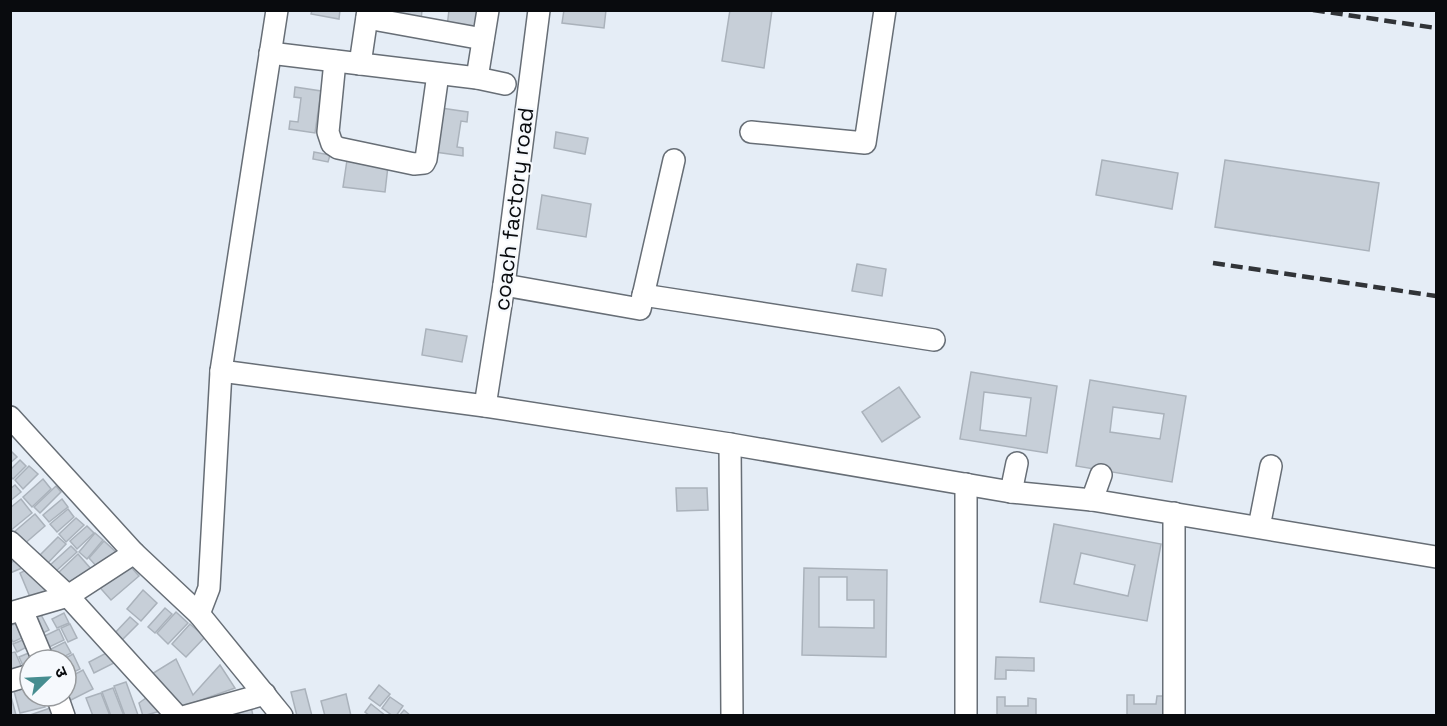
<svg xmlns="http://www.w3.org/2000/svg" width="1447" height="726" font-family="'Space Grotesk','Noto Sans Devanagari',sans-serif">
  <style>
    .building { fill: #c7cfd8; stroke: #aab2bb; stroke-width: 1.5; fill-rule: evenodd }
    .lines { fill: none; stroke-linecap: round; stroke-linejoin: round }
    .minor-casing { stroke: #676e76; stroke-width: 24 }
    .minor { stroke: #fff; stroke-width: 21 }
    .rail { stroke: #313438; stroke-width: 4.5; stroke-dasharray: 12 6; stroke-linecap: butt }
    .labels { text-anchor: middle; stroke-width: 4.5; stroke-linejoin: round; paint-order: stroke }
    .street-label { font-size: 22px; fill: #090b0e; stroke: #f6f9fd }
  </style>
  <rect width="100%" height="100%" fill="#e5edf6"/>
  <g class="building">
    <polygon points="312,10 340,10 339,19 311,14"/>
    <polygon points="391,10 422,10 421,21 390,17"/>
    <polygon points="449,10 481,10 479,31 447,27"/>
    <polygon points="564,10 606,10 604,28 562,23"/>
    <polygon points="730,10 772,10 764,68 722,61"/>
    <polygon points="295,87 321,91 315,133 289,129 290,121 298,122 301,98 294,97"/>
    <polygon points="441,108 468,112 467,122 461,121 457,147 463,148 463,156 435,152"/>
    <polygon points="556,132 588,138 585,154 554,148"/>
    <polygon points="314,152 330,155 328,162 313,159"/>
    <polygon points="347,160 388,166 385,192 343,187"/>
    <polygon points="1102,160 1178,173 1172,209 1096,195"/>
    <polygon points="1225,160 1379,183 1369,251 1215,227"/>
    <polygon points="542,195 591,204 586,237 537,229"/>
    <polygon points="857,264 886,269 882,296 852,291"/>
    <polygon points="426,329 467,336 462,362 422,355"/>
    <path d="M971,372L1057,386L1047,453L960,439ZM984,392L1031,398L1026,436L980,430Z"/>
    <path d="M1090,380L1186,396L1172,482L1076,466ZM1113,407L1164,414L1160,439L1110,432Z"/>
    <polygon points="899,387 920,417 882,442 862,412"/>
    <polygon points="10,450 17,457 10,463"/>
    <polygon points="20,460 26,466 13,479 10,476 10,470"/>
    <polygon points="29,466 38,474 23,489 15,480"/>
    <polygon points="43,479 51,489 32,507 23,497"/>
    <polygon points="15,485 21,492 10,501 10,489"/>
    <polygon points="56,486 61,492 40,513 34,507"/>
    <polygon points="676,488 707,488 708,510 677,511"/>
    <polygon points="21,499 32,513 10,531 10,508"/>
    <polygon points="62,499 68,507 49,522 43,515"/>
    <polygon points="68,509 74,517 57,532 50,524"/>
    <polygon points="35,514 45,526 23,545 13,533"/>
    <polygon points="76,518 84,525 66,542 59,534"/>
    <path d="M1054,524L1161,544L1147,621L1040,602ZM1081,553L1135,565L1128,596L1074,584Z"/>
    <polygon points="87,526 94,533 77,549 70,541"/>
    <polygon points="95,533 103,540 87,559 79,552"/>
    <polygon points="58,537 66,544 45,566 37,558"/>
    <polygon points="104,541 117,553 98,568 89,558"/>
    <polygon points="71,546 77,552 55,572 49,566"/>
    <polygon points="78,554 92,570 72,588 58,573"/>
    <polygon points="18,559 22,568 10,573 10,563"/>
    <polygon points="130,566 139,576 111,600 95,582"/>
    <polygon points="32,567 52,589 30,597 20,573"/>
    <path d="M804,568L887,570L886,657L802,655ZM819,577H847V600H874V628L819,627Z"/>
    <polygon points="143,590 157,603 141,621 127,609"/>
    <polygon points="37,607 49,630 37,636 25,613"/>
    <polygon points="165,608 172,614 155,633 148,627"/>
    <polygon points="176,612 188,623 168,644 157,633"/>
    <polygon points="64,613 69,623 57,628 52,619"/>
    <polygon points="130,617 138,624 119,643 112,636"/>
    <polygon points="21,621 28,635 13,642 10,637 10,626"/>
    <polygon points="70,624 77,638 68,642 61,628"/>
    <polygon points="190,624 205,637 186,657 172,644"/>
    <polygon points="59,629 64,640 43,650 38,639"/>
    <polygon points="30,637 33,644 17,652 13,644"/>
    <polygon points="65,642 71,653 58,660 50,660 45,652"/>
    <polygon points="36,650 40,660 30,660 30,668 25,670 19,657"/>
    <polygon points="112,650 118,661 94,673 89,662"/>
    <polygon points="15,652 23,670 10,675 10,653"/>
    <polygon points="73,654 80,669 66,676 66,660 62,660"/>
    <polygon points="996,657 1034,658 1034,671 1006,670 1006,679 995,679"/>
    <polygon points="176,659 193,695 220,665 235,688 176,709 147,677"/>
    <polygon points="83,670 93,689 67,702 66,679"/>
    <polygon points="126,682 138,715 137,716 125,716 114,686"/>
    <polygon points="379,685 390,694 380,706 369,698"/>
    <polygon points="30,687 30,696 42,696 45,707 20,713 14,691"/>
    <polygon points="113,688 124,716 111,716 102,692"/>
    <polygon points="305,689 312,716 297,716 291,692"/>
    <polygon points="10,693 16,715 14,716 10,716"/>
    <polygon points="101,693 110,716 93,716 86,698"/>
    <polygon points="153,693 167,709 143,716 139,703"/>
    <polygon points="346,694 351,716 325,716 321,701"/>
    <polygon points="1127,695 1134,695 1134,704 1156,704 1157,696 1164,696 1164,716 1127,716"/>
    <polygon points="390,697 403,706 396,716 393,716 382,708"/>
    <polygon points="997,697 1005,697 1005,706 1028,706 1028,698 1036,699 1036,716 997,716"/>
    <polygon points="371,704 386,716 370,716 365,712"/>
    <polygon points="56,706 60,716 30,716 30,715"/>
    <polygon points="251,706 253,716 215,716"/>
    <polygon points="404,710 411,716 399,716"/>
  </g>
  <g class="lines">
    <defs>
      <g id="minor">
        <polyline points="367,18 483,39"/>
        <polyline points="270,53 477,78 505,84"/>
        <polyline points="335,61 328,132 332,144 338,148 414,164 424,163 426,159 438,74"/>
        <polyline points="360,64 368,10"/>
        <polyline points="477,78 488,10"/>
        <polyline points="751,132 865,143 885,10"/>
        <polyline points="504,285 640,309 674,160"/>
        <polyline points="643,295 934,340"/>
        <polyline points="221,371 485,406 730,444 1011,492 1092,500 1436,557"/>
        <polyline points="485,406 504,285 539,10"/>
        <polyline points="10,417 134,553 199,614 282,716"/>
        <polyline points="730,444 732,716"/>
        <polyline points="966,484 966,716"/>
        <polyline points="1011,492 1017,463"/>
        <polyline points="1092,500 1101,475"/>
        <polyline points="1174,513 1174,716"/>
        <polyline points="1259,527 1271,466"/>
        <polyline points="10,542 68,596 177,716"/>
        <polyline points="22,610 43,660"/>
        <polyline points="10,613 68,596 134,553"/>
        <polyline points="199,614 209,588 221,371 277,10"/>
        <polyline points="10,681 30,675"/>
        <polyline points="57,696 64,716"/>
        <polyline points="186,716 265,694"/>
      </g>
    </defs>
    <use href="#minor" class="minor-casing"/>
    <use href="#minor" class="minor"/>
    <g class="rail">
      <polyline points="1313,10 1436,28"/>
      <polyline points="1213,263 1436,296"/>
    </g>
  </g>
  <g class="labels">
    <g class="street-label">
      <text transform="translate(513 209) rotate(-83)" y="8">coach factory road</text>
    </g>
  </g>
  <rect width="1447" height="726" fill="none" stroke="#090b0e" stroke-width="24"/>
  <g transform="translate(48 678) rotate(66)"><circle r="28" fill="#f6f9fd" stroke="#979a9d" stroke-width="1.5"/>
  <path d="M0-4.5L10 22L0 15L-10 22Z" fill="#468d90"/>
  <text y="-9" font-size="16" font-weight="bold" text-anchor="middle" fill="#090b0e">उ</text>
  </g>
</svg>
